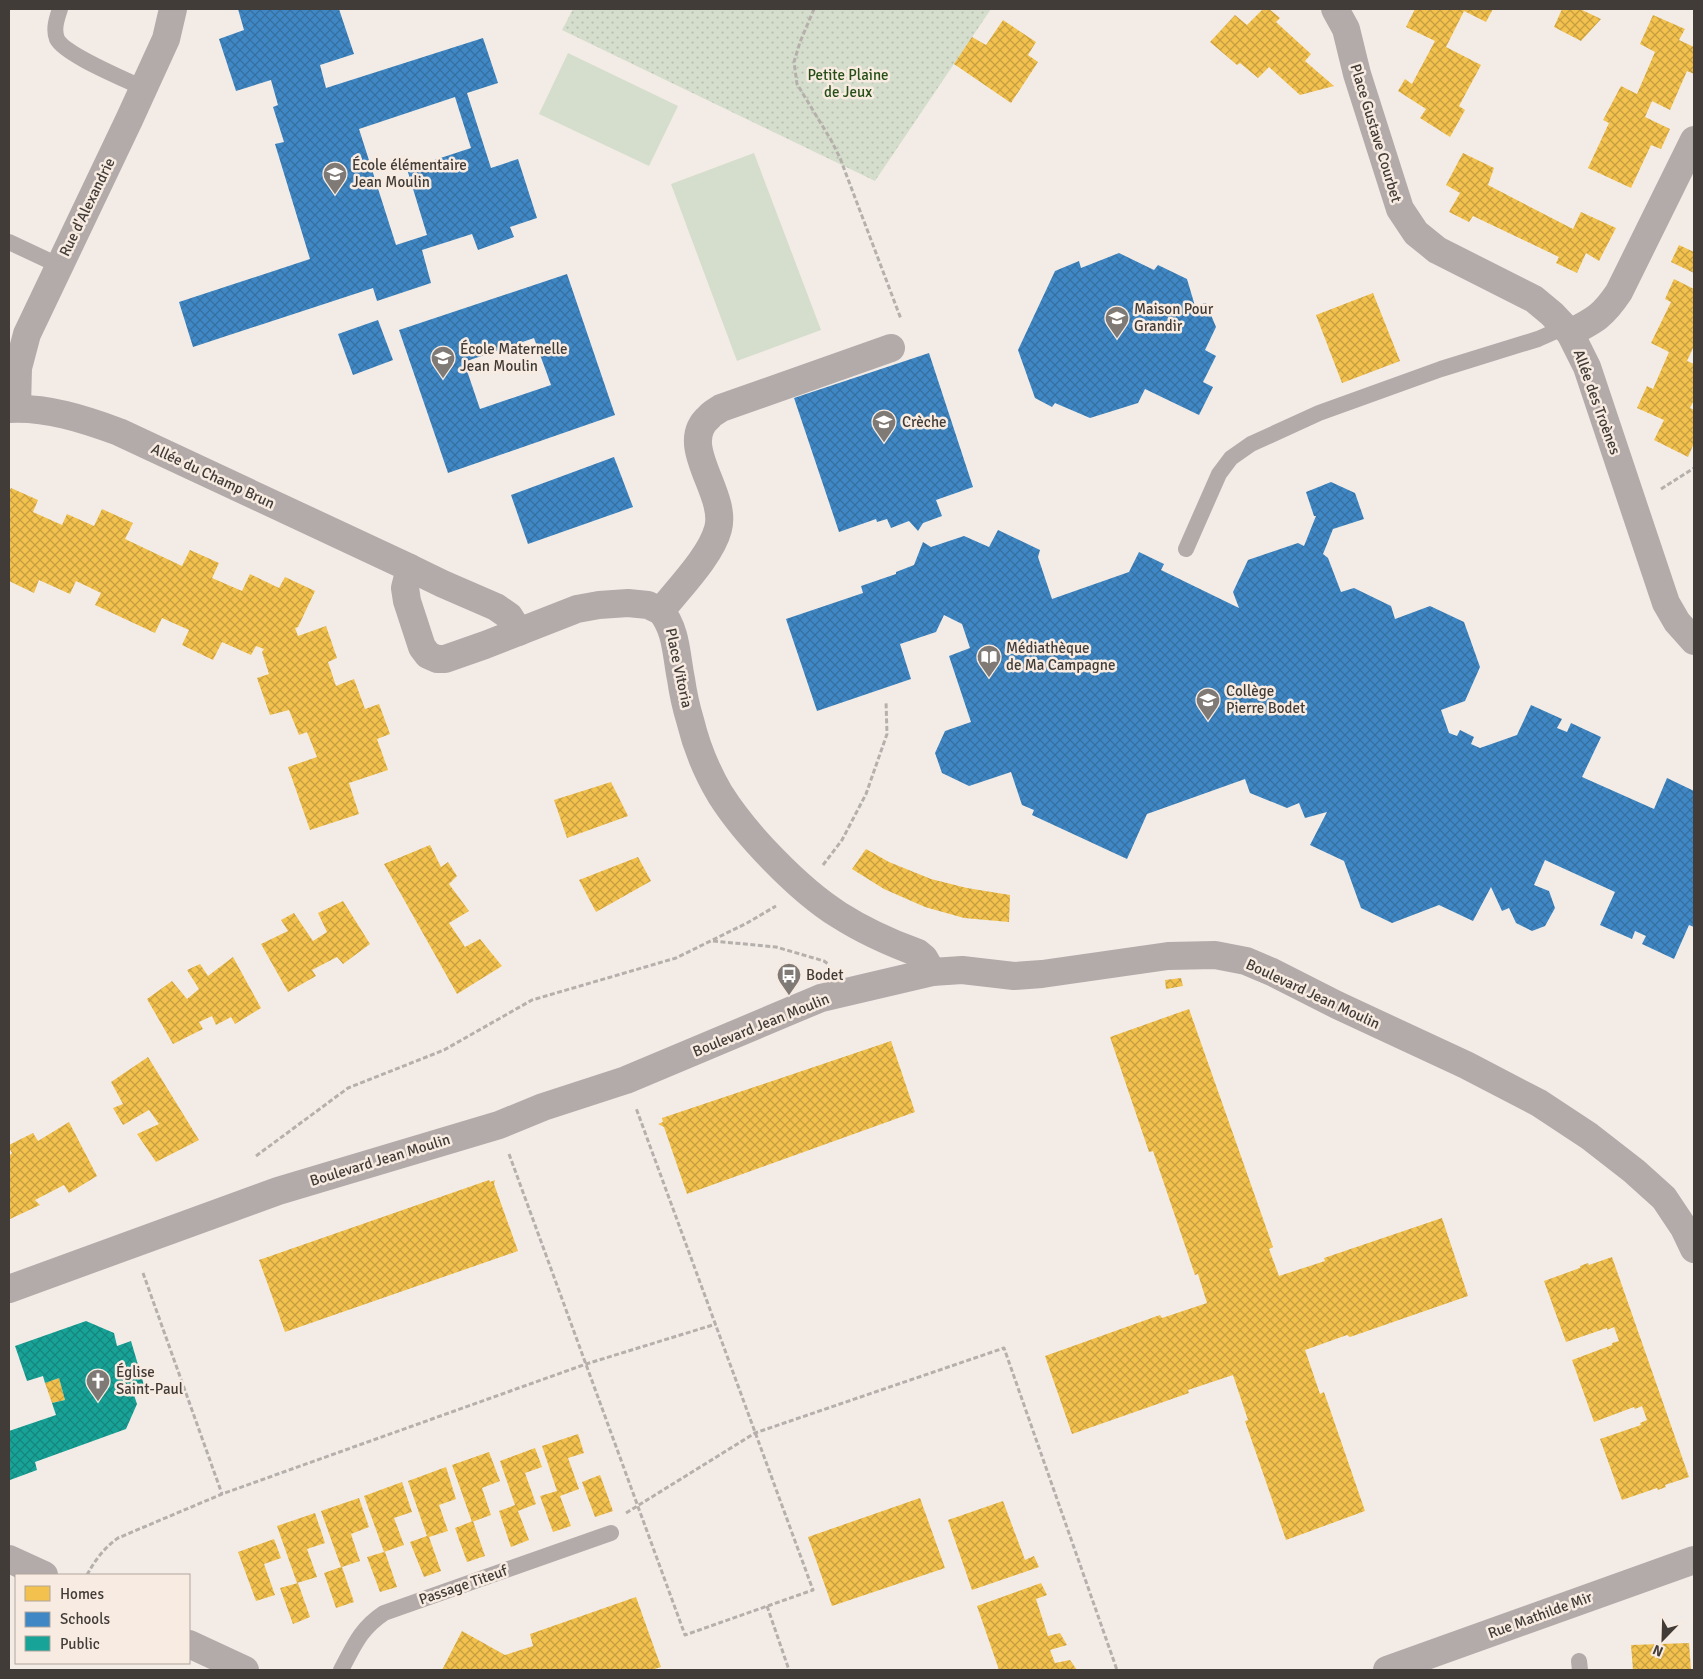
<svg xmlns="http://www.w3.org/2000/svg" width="1703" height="1679" font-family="Signika,sans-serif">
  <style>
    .park { fill: url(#park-dots) }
    .garden { fill: #d5decc }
    .homes { fill: url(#homes-cross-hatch) }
    .schools { fill: url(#schools-cross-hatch); fill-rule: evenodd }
    .public { fill: url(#public-cross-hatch) }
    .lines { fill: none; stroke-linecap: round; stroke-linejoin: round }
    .path { stroke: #b6b0ad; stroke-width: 3; stroke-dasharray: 5 2.5; stroke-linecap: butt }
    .service { stroke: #b3abaa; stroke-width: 16 }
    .minor { stroke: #b3abaa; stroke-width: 28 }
    .labels { text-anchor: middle; stroke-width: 5; stroke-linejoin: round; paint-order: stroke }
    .park-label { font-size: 15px; fill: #254f17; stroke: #f8ebe1 }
    .street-label { font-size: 15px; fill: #413c38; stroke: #f8ebe1 }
    .poi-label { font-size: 15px; fill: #413c38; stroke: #f8ebe1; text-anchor: start }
  </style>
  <defs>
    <pattern id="park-dots" width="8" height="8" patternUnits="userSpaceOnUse" patternTransform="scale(1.25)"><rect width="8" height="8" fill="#d5decc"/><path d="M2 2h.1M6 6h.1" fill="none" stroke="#b8bfb0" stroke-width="1.8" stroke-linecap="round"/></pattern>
    <pattern id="homes-cross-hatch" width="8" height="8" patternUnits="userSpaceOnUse" patternTransform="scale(1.25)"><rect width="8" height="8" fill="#f2c14e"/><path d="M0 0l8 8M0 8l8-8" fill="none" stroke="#c69e42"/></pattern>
    <pattern id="schools-cross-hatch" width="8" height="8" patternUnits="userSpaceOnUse" patternTransform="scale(1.25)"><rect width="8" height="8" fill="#3f88c5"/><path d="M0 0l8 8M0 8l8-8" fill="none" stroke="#3670a1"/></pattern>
    <pattern id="public-cross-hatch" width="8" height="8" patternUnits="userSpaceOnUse" patternTransform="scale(1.25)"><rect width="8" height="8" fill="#17a398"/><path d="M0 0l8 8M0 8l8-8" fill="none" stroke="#16867d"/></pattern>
  </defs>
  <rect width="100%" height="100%" fill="#f3ece6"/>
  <polygon class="park" points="573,9 991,9 875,181 562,30"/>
  <g class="garden">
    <polygon points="568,53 678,106 649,166 539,114"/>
    <polygon points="754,153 821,330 737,361 671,184"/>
  </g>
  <g class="homes">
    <polygon points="1263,9 1269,9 1280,18 1276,22 1311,54 1305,61 1334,86 1300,95 1269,67 1258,78 1240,63 1237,65 1210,42 1235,15 1247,25"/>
    <polygon points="1415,9 1493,9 1486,22 1464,11 1446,47 1481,65 1459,106 1465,110 1450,137 1420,118 1426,109 1398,91 1405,79 1412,84 1435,41 1406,27"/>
    <polygon points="1562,9 1580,9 1601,19 1581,41 1554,27"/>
    <polygon points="1653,15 1685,29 1679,40 1694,47 1694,74 1687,71 1670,110 1652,101 1645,117 1670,129 1661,149 1651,145 1631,188 1588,168 1609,123 1603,120 1621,86 1637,94 1655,52 1640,44"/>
    <polygon points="1003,20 1036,42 1028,55 1038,62 1011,103 954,64 972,37 986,45"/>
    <polygon points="1463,153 1494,168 1488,185 1573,229 1581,212 1616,228 1599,261 1586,253 1577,273 1556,263 1559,257 1473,216 1469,222 1449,212 1460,193 1446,185"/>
    <polygon points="1679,245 1694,252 1694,273 1671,262"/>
    <polygon points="1674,279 1694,289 1694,346 1687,361 1694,364 1694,400 1690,408 1694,410 1694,443 1688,457 1654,440 1664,420 1637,408 1647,386 1653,389 1669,352 1651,343 1671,302 1665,299"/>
    <polygon points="1373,293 1400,361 1342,383 1316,315"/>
    <polygon points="11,488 38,500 33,512 62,525 67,514 94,526 102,509 133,523 125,539 182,566 190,550 219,563 212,578 242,591 250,574 279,588 285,577 315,591 298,627 295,628 298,636 326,626 337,658 328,662 336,686 354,679 365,709 379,704 390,734 377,739 388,770 349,783 359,814 310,830 288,767 317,757 307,732 299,735 289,710 270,715 257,678 269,674 262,652 264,649 256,646 251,655 222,642 213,660 182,645 189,630 162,618 155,633 95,605 101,593 76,581 70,594 39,580 34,593 9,581 9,492"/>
    <polygon points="611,782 628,816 567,838 554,800"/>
    <polygon points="430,845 441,867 448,862 457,876 449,884 469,911 449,923 465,947 480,939 502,966 457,994 384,864"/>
    <polygon points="866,849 889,862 931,879 967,888 1010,895 1009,922 964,918 925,907 884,889 852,869"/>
    <polygon points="638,857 651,881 596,912 579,880"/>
    <polygon points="343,901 370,944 343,964 337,957 312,970 316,976 288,992 261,944 288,931 281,920 294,913 313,941 327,932 318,913"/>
    <polygon points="233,957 261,1008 235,1024 231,1017 216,1025 212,1016 199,1022 203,1029 173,1044 147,999 172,981 187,999 199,989 187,970 200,964 208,976"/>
    <polygon points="1181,978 1183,986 1166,989 1165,980"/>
    <polygon points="1189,1009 1273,1247 1269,1249 1279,1276 1325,1261 1324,1258 1442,1218 1468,1296 1350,1337 1347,1335 1305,1350 1320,1394 1324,1392 1365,1511 1286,1540 1245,1421 1248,1420 1233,1375 1188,1390 1189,1393 1072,1434 1045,1356 1160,1315 1162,1318 1207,1303 1198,1274 1195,1275 1153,1151 1149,1152 1110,1037"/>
    <polygon points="891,1041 915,1112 687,1194 664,1127 658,1124 663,1122 662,1118"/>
    <polygon points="148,1057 199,1140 156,1162 137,1134 159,1124 149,1110 123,1125 113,1108 123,1104 111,1082"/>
    <polygon points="69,1122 97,1176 69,1193 64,1185 35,1200 40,1205 10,1219 9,1216 9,1156 12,1153 9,1148 9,1145 33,1133 38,1141"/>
    <polygon points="489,1180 490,1182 495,1180 494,1184 518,1251 285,1332 259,1260"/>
    <polygon points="1612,1257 1689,1477 1665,1485 1666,1487 1658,1490 1657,1488 1622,1500 1600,1439 1641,1425 1640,1423 1647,1420 1642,1406 1635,1409 1634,1407 1594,1422 1572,1360 1612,1345 1612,1343 1619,1341 1614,1327 1607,1330 1607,1328 1566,1342 1544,1281 1580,1268 1580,1266 1588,1263 1589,1265"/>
    <polygon points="59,1378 65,1400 52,1403 45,1383"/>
    <polygon points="578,1434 584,1453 568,1458 579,1489 560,1496 571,1526 553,1532 540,1496 557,1491 542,1446"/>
    <polygon points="535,1448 542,1467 525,1473 536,1504 518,1511 529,1540 511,1547 499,1511 515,1505 500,1461"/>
    <polygon points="489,1452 500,1481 482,1488 491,1515 472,1522 452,1465"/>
    <polygon points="446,1467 456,1499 439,1505 448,1531 429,1537 441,1571 424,1577 410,1542 427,1536 408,1481"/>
    <polygon points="600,1475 613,1511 595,1517 582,1482"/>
    <polygon points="402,1482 412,1512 394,1518 404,1545 384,1552 385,1552 397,1587 380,1592 367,1557 384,1552 364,1496"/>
    <polygon points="359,1498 369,1527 351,1534 360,1561 342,1567 354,1602 336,1608 324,1573 341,1567 321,1511"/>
    <polygon points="920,1498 945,1568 832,1606 808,1537"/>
    <polygon points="1003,1501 1025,1560 1034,1556 1039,1567 972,1590 948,1520"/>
    <polygon points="315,1513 325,1543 307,1549 317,1577 297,1583 277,1526"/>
    <polygon points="473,1521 485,1556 467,1562 455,1528"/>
    <polygon points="274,1539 281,1558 264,1564 275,1595 256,1601 238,1552"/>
    <polygon points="298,1583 310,1617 293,1624 280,1588"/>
    <polygon points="1041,1583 1047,1595 1036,1599 1048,1636 1060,1633 1067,1645 1050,1650 1055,1663 1070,1660 1077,1670 999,1670 977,1606"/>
    <polygon points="636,1597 661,1667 651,1670 442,1670 462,1631 505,1655 533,1646 530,1634"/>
    <polygon points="1689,1643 1691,1670 1633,1670 1631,1645"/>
  </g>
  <g class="schools">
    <path d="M238,9H339L354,54L320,65L326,88L483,38L498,83L467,93L491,168L518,159L537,218L510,227L514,237L478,250L472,234L422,250L431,283L377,301L373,288L193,347L179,302L310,259L275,144L284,142L273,107L278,105L271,80L236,91L219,39L244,30ZM455,97L471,148L407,169L427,235L396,245L359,129Z"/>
    <polygon points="1119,253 1154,270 1158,265 1187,279 1195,306 1206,303 1216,327 1205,350 1216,356 1203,382 1213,387 1199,415 1145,389 1138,403 1090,418 1055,403 1052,407 1035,398 1018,350 1055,271 1079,261 1081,268"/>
    <path d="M567,274L615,415L448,473L399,330ZM534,338L551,385L480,409L464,362Z"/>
    <polygon points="378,320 393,360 353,375 338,334"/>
    <polygon points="929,353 973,487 936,500 942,516 923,523 918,531 909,521 891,528 887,519 877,522 876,519 839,532 794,398"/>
    <polygon points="614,457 633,507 528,544 511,495"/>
    <polygon points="1331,482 1355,493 1364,519 1333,529 1323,554 1328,558 1341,592 1354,588 1391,606 1395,619 1430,606 1464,622 1480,667 1465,701 1441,710 1449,733 1457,736 1460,730 1474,737 1471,744 1480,748 1517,735 1531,705 1562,719 1557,728 1567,732 1571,723 1601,737 1582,777 1654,809 1667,778 1694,791 1694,927 1689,925 1674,959 1642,944 1646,936 1635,931 1632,939 1600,925 1615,892 1545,860 1534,885 1549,891 1555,908 1545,926 1532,931 1516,923 1509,908 1502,911 1491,887 1473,921 1439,905 1392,923 1361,908 1344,861 1310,845 1327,812 1305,818 1299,803 1287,808 1250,793 1245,779 1147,814 1127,859 1032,815 1034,810 1022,805 1011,772 969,786 942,773 935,753 945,731 971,722 949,656 970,648 962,624 944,615 936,632 900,644 911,679 817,711 786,619 863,593 861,586 896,574 896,572 914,565 923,542 931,547 964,536 989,547 998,530 1040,550 1038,557 1052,599 1129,572 1139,552 1164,564 1161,570 1239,608 1233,592 1248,560 1298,543 1304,546 1316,516 1314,516 1306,492"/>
  </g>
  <polygon class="public" points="86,1321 114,1333 117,1346 131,1341 144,1385 132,1389 137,1404 126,1429 35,1462 37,1470 10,1480 9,1431 56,1415 52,1403 65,1400 59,1378 45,1383 43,1376 27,1381 15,1346"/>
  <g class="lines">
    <g class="path">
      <polyline points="814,9 800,42 794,62 797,84 831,140 840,158 901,319"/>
      <polyline points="1661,489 1694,468"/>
      <polyline points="823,865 842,840 866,794 887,734 886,701"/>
      <polyline points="713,941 776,947 824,961 828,964"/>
      <polyline points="509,1154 685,1635 813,1590 636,1108"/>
      <polyline points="256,1156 348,1088 444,1050 532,1000 676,958 747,923 776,906"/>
      <polyline points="143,1273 222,1494"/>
      <polyline points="626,1513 755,1433 1004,1348 1117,1670"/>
      <path d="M87,1575C95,1560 104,1548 118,1538L222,1494L586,1364L716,1324"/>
      <polyline points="767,1606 789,1670"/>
    </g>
    <g class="service">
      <path d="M60,9C57,18 53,29 57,39C65,55 125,79 143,88"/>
      <polyline points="9,242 58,265"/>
      <polyline points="1186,549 1219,474 1231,458 1251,444 1319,413 1441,369 1538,339 1565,327"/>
      <polyline points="1579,1661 1580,1670"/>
      <path d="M341,1670C354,1646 360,1629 384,1613L611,1533"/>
    </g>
    <g class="minor">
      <polyline points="1335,9 1346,29 1357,74 1400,209 1416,233 1437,250 1534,299 1552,314 1570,333 1587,367 1666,603 1677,622 1694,641"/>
      <path d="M1570,333C1595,320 1603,316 1619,292L1694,140"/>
      <path d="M891,348L721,408C717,411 712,413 709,417C676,445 728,493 718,529C711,556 678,589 661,611C677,631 676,655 681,679C683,693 686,707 690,720C696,745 707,772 720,794C745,834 799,890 839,915C864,931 891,943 918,953L924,958L932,972"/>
      <polyline points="17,408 18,368 27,334 129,120 166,39 173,9"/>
      <path d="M9,409C47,407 84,419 119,432L410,568L405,588L407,601L422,647L428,655L437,659H445L485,645L577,609L599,605L628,603L648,605L661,611"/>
      <polyline points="410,568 443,584 496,607 509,616 519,632"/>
      <polyline points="9,1289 278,1191 499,1125 543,1107 626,1080 821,998 932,972 962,970 1014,976 1042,974 1168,956 1215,955 1246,961 1272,972 1337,1005 1466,1065 1539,1103 1589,1136 1634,1171 1664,1198 1684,1228 1694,1249"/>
      <polyline points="9,1559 44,1575"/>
      <polyline points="189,1644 245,1670"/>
      <polyline points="1387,1670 1694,1560"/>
    </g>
  </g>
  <defs>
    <symbol id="school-pin" viewBox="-11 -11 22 30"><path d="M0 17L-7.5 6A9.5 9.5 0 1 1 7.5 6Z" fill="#7f7a75" stroke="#f8ebe1"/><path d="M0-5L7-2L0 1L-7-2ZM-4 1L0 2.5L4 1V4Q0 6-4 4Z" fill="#fff"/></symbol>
    <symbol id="library-pin" viewBox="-11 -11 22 30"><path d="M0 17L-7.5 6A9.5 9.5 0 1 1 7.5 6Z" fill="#7f7a75" stroke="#f8ebe1"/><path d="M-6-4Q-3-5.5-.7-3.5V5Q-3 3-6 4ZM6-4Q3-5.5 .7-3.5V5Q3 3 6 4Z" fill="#fff"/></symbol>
    <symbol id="bus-pin" viewBox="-11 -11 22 30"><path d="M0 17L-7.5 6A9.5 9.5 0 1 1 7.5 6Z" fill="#7f7a75" stroke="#f8ebe1"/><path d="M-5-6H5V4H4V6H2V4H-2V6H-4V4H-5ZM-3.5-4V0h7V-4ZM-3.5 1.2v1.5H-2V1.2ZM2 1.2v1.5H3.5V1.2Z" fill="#fff"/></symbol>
    <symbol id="church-pin" viewBox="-11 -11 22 30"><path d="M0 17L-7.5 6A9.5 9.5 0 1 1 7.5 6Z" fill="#7f7a75" stroke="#f8ebe1"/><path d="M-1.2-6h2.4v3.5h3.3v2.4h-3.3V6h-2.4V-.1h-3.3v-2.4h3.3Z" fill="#fff"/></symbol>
  </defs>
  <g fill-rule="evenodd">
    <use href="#school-pin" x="321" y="160" width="28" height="38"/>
    <use href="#school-pin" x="1103" y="304" width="28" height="38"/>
    <use href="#school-pin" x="429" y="344" width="28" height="38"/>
    <use href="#school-pin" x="870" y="408" width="28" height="38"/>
    <use href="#library-pin" x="975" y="643" width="28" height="38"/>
    <use href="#school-pin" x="1194" y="686" width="28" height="38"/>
    <use href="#bus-pin" x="775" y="961" width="28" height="38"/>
    <use href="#church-pin" x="84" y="1367" width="28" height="38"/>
  </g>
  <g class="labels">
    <g class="park-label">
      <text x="848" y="80">Petite Plaine<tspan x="848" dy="17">de Jeux</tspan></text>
    </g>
    <g class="street-label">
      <text transform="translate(1376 133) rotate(73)" y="5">Place Gustave Courbet</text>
      <text transform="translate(87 207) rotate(-64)" y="5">Rue d'Alexandrie</text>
      <text transform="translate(1597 402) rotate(70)" y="5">Allée des Troènes</text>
      <text transform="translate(213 476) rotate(25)" y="5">Allée du Champ Brun</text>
      <text transform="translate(679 668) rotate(78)" y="5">Place Vitoria</text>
      <text transform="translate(1313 994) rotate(25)" y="5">Boulevard Jean Moulin</text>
      <text transform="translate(761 1025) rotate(-22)" y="5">Boulevard Jean Moulin</text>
      <text transform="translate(380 1160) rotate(-17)" y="5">Boulevard Jean Moulin</text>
      <text transform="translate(463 1585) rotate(-19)" y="5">Passage Titeuf</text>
      <text transform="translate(1540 1615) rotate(-20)" y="5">Rue Mathilde Mir</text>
    </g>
    <g class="poi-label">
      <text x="352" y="170">École élémentaire<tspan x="352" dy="17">Jean Moulin</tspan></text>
      <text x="1134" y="314">Maison Pour<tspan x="1134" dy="17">Grandir</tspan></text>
      <text x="460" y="354">École Maternelle<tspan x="460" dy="17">Jean Moulin</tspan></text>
      <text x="902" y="427">Crèche</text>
      <text x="1006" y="653">Médiathèque<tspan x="1006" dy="17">de Ma Campagne</tspan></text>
      <text x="1226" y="696">Collège<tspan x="1226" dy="17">Pierre Bodet</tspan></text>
      <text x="806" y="980">Bodet</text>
      <text x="116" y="1377">Église<tspan x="116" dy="17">Saint-Paul</tspan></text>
    </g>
  </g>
  <rect width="1703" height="1679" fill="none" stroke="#413c38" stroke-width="20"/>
  <rect x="15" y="1574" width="175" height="90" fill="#f8ebe1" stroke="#afa59d"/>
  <rect x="25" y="1586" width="25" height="15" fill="#f2c14e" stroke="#afa59d"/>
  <text x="60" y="1599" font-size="15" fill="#413c38">Homes</text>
  <rect x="25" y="1612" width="25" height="15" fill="#3f88c5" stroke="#afa59d"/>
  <text x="60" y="1624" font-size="15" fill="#413c38">Schools</text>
  <rect x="25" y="1636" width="25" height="15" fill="#17a398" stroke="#afa59d"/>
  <text x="60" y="1649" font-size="15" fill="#413c38">Public</text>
  <g transform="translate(1663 1639) rotate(203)" stroke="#f8ebe1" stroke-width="4" paint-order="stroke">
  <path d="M0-4L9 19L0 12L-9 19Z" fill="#413c38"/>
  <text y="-8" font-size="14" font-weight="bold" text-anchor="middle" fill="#413c38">N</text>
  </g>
</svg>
